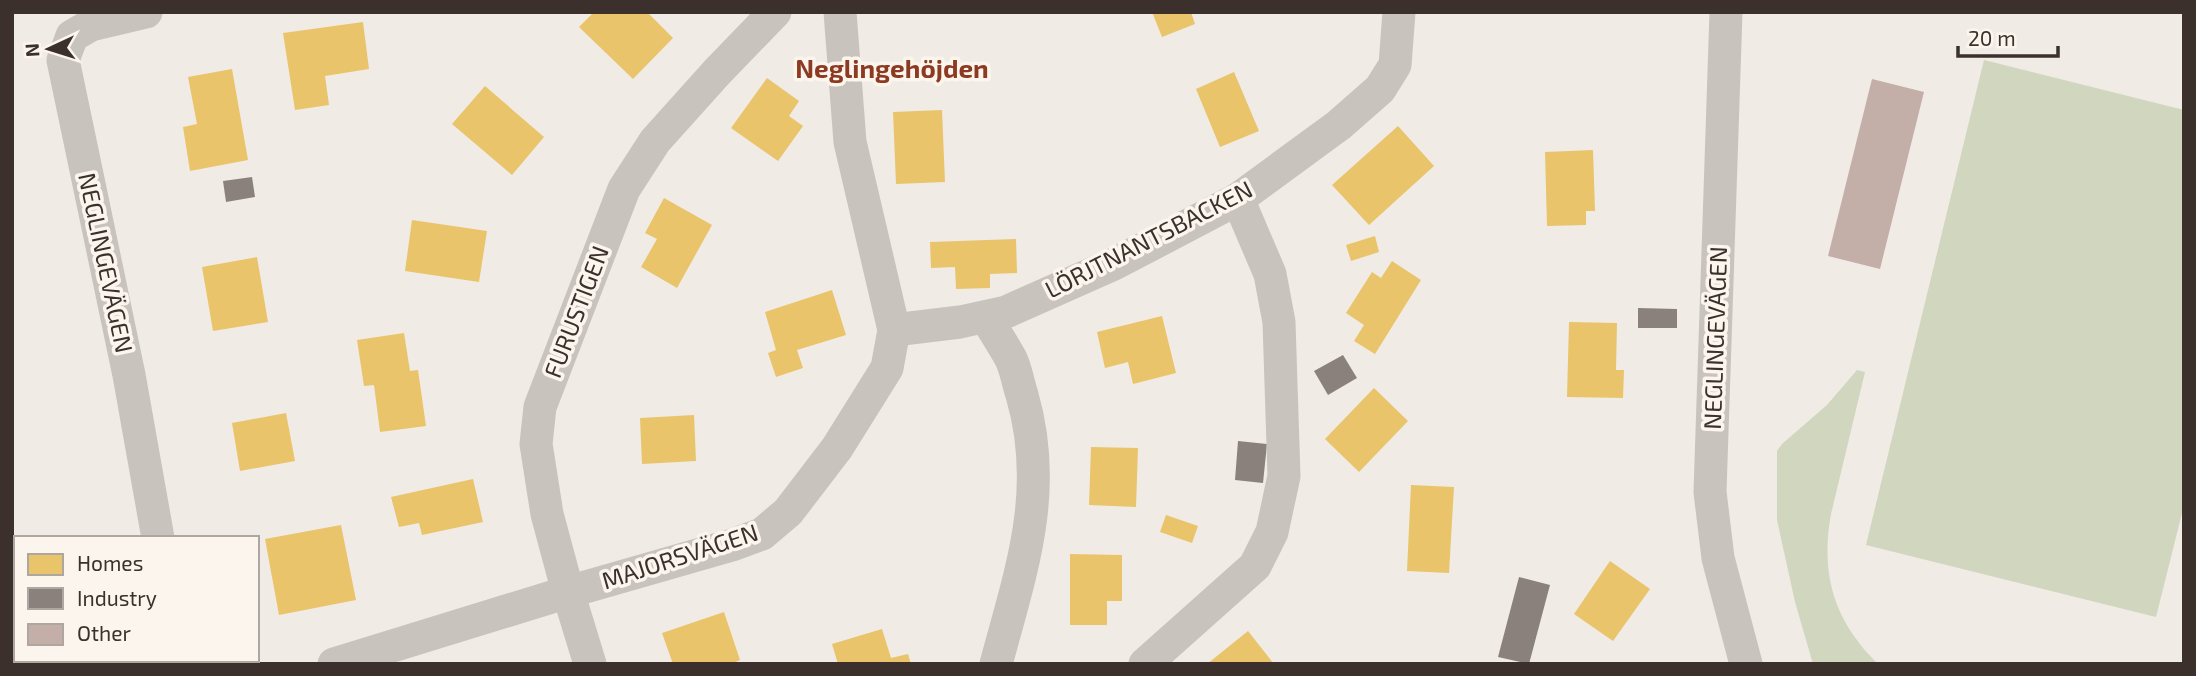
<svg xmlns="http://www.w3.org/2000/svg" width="2196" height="676" font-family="'Exo 2',sans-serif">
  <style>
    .green { fill: #d1d6bf }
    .homes { fill: #e9c46a }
    .industry { fill: #8a817c }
    .building { fill: #c3afa7 }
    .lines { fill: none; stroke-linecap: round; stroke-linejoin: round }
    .minor { stroke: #c9c3be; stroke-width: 33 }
    .labels { text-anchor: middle; stroke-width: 7; stroke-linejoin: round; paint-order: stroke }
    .street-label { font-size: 24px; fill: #3b302b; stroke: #fbf5ee }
    .neighbourhood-label { font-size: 26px; font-weight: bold; fill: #8c3b22; stroke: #fbf5ee }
  </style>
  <rect width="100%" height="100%" fill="#f0ebe5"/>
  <g class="green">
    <polygon points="1984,60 2184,110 2184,505 2156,617 1866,545"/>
    <path d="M1857,370L1865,372L1831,514C1820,574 1834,621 1878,664H1813L1795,602L1777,520V451L1782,444L1827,405Z"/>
  </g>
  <g class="homes">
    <polygon points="594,12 647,12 673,38 633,79 579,27"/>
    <polygon points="1152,12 1191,12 1195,24 1162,37"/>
    <polygon points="363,22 369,69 325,76 329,105 295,110 283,33"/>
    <polygon points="232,69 248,160 190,171 183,127 197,124 188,77"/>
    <polygon points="1234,72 1259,131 1220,147 1196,89"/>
    <polygon points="767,78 799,101 789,116 803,126 778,161 731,128"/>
    <polygon points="485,86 544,137 512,175 452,124"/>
    <polygon points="942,110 945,182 896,184 893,112"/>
    <polygon points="1398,126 1434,166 1369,225 1332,185"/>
    <polygon points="1593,150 1595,211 1586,211 1586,225 1547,226 1545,152"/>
    <polygon points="664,198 712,225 677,288 641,267 657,239 645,233"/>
    <polygon points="412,220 487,231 479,282 405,271"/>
    <polygon points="1375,236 1379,252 1351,261 1346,245"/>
    <polygon points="1016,239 1017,273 990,274 990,288 956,289 955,267 931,268 930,242"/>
    <polygon points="257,257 268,322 213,331 202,267"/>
    <polygon points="1392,261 1421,280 1375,354 1354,341 1364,325 1346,313 1372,272 1381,278"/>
    <polygon points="832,290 846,335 797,350 803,368 776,377 768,353 776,350 765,312"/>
    <polygon points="1162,316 1176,373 1133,384 1128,362 1105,368 1097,332"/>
    <polygon points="1569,322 1617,323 1616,370 1624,370 1623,398 1567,397"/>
    <polygon points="404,333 410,371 418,370 426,426 380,432 374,385 364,386 357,340"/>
    <polygon points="1374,388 1408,421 1359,472 1325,439"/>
    <polygon points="286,413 295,461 240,471 232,423"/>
    <polygon points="694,415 696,461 642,464 640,418"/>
    <polygon points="1091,447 1138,448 1136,507 1089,505"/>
    <polygon points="473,479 483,522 422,535 419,523 399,527 391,497"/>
    <polygon points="1411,485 1454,487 1449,573 1407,571"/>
    <polygon points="1166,515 1198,526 1192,543 1160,532"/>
    <polygon points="341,525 356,600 279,615 265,539"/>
    <polygon points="1070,554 1122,555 1122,601 1107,601 1107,625 1070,625"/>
    <polygon points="1610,561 1650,589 1613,641 1574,614"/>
    <polygon points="724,612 740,660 731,664 673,664 662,633"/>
    <polygon points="882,629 891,658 908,654 911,664 838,664 832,644"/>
    <polygon points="1248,631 1274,664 1207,664"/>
  </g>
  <g class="industry">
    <polygon points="252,177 255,197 226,202 223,181"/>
    <polygon points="1638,308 1677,309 1677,328 1638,328"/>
    <polygon points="1343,355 1357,378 1328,395 1314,371"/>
    <polygon points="1238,441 1267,444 1263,483 1235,480"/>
    <polygon points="1519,577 1550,585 1529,664 1498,657"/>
  </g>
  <polygon class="building" points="1872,79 1924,92 1880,269 1828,256"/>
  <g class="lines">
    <g class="minor">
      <polyline points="146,12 91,25 72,36 63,60 129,375 158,538"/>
      <polyline points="1726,12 1710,492 1718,558 1746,664"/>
      <path d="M986,317C994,331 1003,344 1011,359C1016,369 1018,383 1022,395C1050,491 1021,571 996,664"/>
      <polyline points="894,330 960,322 1006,312 1114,264 1238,199 1339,125 1380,89 1395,65 1399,12"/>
      <polyline points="149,664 150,660"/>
      <polyline points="334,664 568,592 732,545 762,534 788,512 837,448 887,368 894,330 850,142 840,12"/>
      <polyline points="590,664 568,592 547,514 536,444 540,407 624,189 655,141 717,72 775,12"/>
      <polyline points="1145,664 1255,566 1272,532 1284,476 1279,322 1270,274 1238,199"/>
    </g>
  </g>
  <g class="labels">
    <g class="street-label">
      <text transform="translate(1149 240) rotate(-27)" y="8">LÖRJTNANTSBACKEN</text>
      <text transform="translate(105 263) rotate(78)" y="8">NEGLINGEVÄGEN</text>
      <text transform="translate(577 312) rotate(-69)" y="8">FURUSTIGEN</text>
      <text transform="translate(1716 338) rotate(-88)" y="8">NEGLINGEVÄGEN</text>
      <text transform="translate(680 557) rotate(-18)" y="8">MAJORSVÄGEN</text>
    </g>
    <g class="neighbourhood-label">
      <text x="892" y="78">Neglingehöjden</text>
    </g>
  </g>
  <rect width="2196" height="676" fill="none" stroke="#3b302b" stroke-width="28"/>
  <rect x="14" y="536" width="245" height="126" fill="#fbf5ee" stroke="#aea6a0" stroke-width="2"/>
  <rect x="28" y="554" width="35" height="21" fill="#e9c46a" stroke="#aea6a0" stroke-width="2"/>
  <text x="77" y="571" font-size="21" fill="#3b302b">Homes</text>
  <rect x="28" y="588" width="35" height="21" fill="#8a817c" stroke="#aea6a0" stroke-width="2"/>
  <text x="77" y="606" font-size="21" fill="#3b302b">Industry</text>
  <rect x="28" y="624" width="35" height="21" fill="#c3afa7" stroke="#aea6a0" stroke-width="2"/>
  <text x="77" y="641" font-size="21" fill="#3b302b">Other</text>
  <g transform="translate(49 49) rotate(266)" stroke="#fbf5ee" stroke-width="5" paint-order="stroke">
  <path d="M0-5L12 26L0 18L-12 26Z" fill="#3b302b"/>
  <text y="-10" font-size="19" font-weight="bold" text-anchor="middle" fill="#3b302b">N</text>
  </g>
  <path d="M1958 46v10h100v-10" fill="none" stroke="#3b302b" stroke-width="3.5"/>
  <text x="1968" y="46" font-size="21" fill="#3b302b" stroke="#fbf5ee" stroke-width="5" paint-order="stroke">20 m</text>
</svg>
